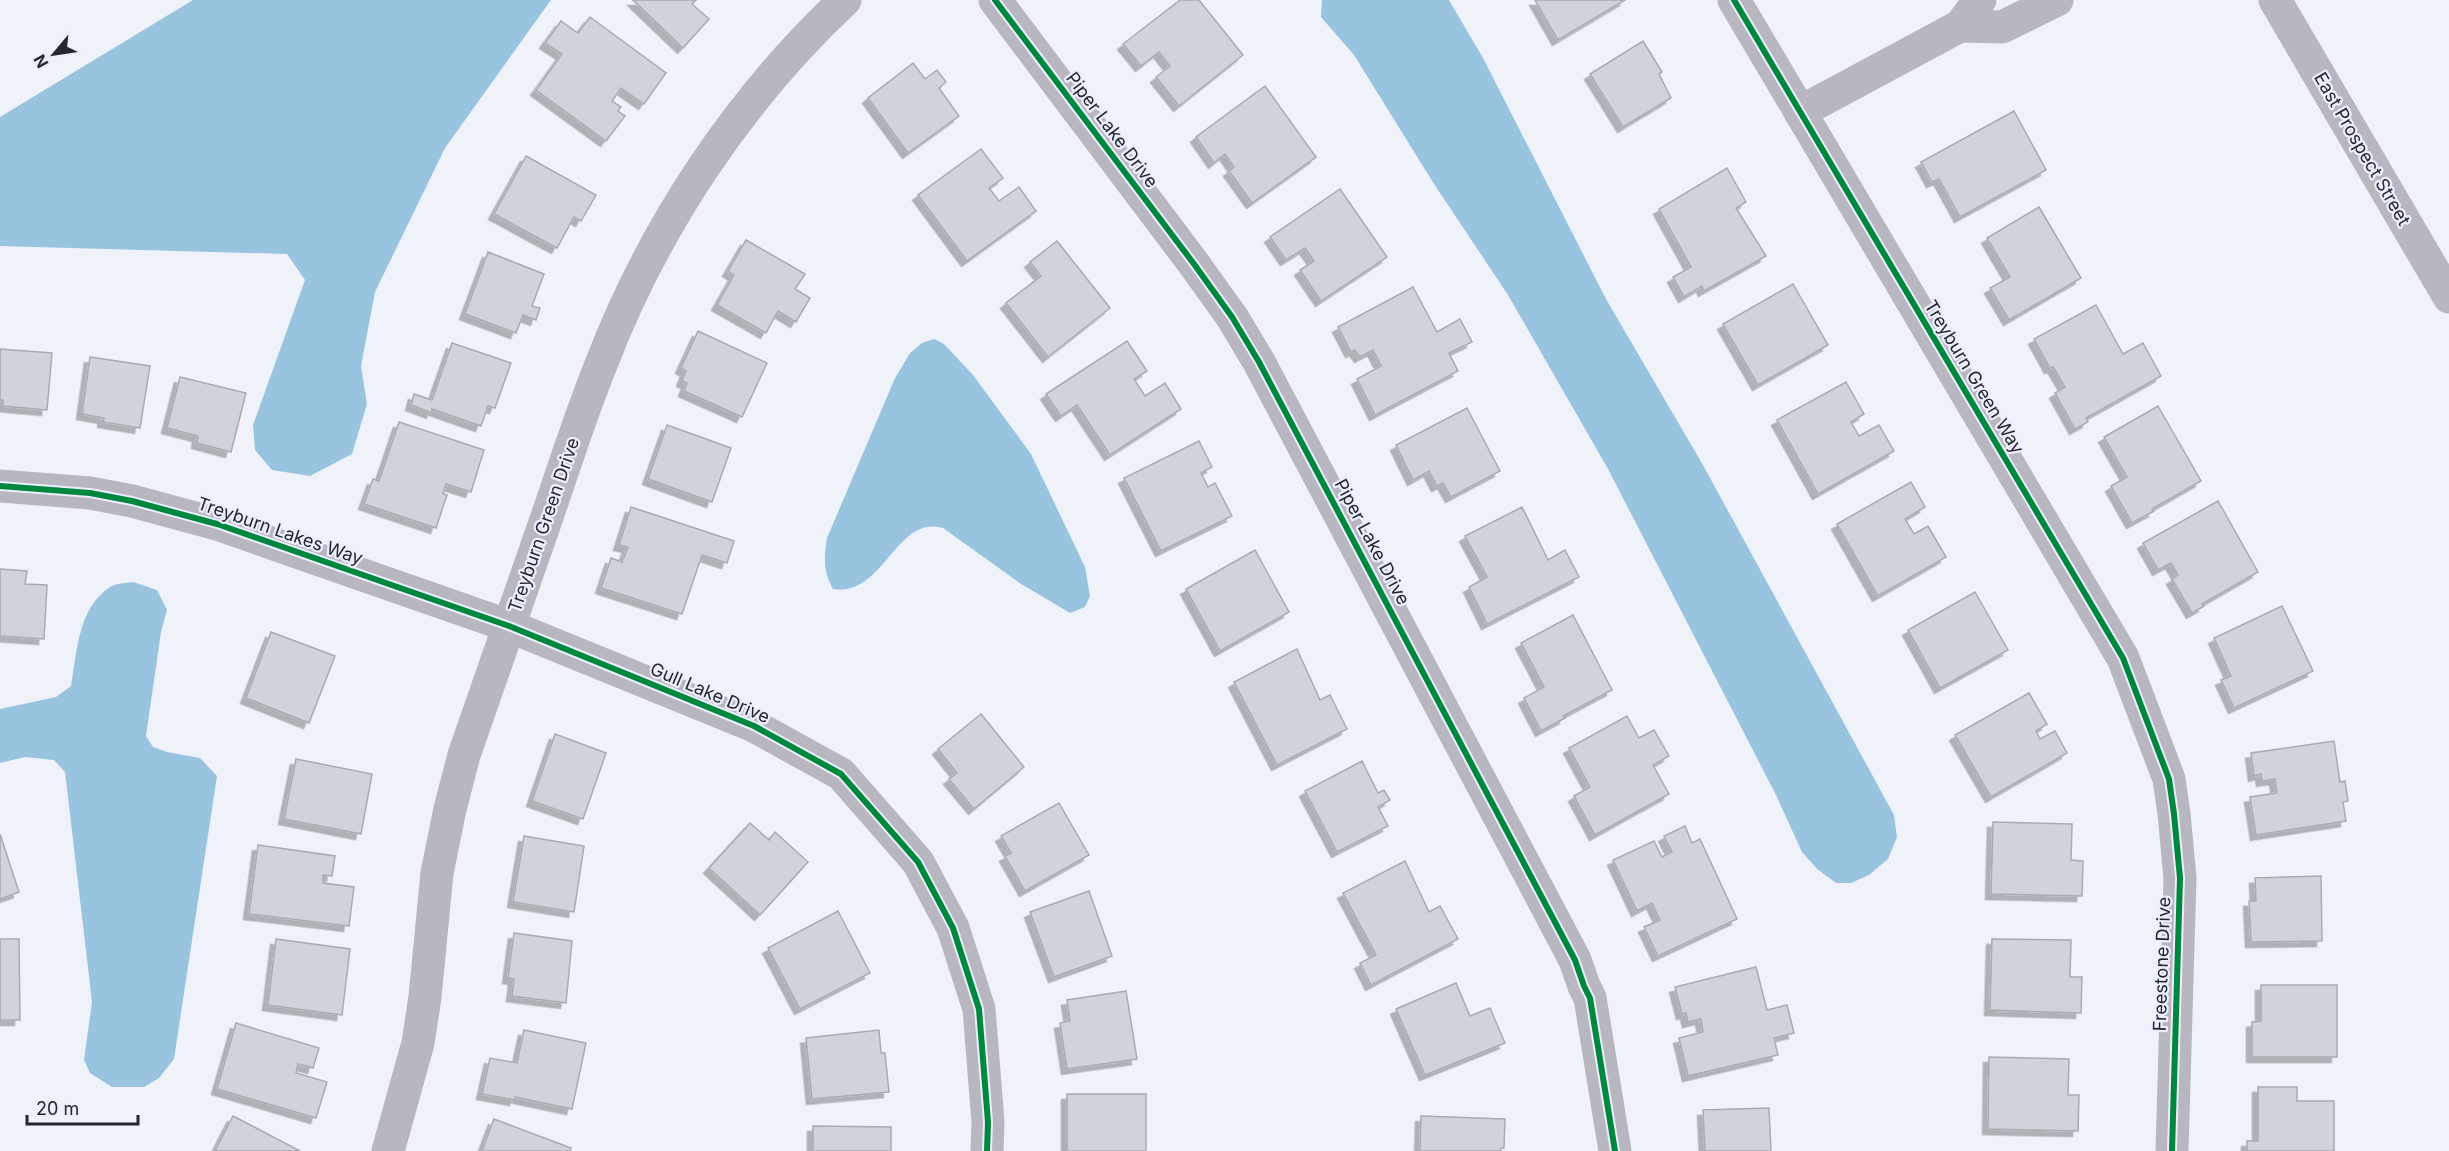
<svg xmlns="http://www.w3.org/2000/svg" width="2449" height="1151" font-family="Inter,sans-serif">
  <style>
    .water { fill: #98c4e0 }
    .building { fill: #d1d3da; stroke: #a8abb1; stroke-width: 1.5; filter: url(#shadow) }
    .lines { fill: none; stroke-linecap: round; stroke-linejoin: round }
    .minor { stroke: #b8b6be; stroke-width: 33 }
    .cycleway-casing { stroke: #eceefe; stroke-width: 10 }
    .cycleway { stroke: #00873e; stroke-width: 6 }
    .labels { text-anchor: middle; stroke-width: 4.5; stroke-linejoin: round; paint-order: stroke }
    .street-label { font-size: 18px; fill: #26272d; stroke: #eceefe }
  </style>
  <defs>
    <filter id="shadow"><feDropShadow dx="-5.5" dy="5.5" stdDeviation="0" flood-color="#0004"/></filter>
  </defs>
  <rect width="100%" height="100%" fill="#f0f2fa"/>
  <g class="water">
    <polygon points="193,0 551,0 445,148 375,292 361,366 367,404 352,454 310,476 272,470 255,450 253,425 305,280 287,254 0,246 0,117"/>
    <polygon points="1322,0 1449,0 1483,58 1606,299 1703,465 1894,815 1897,837 1888,859 1869,875 1851,883 1836,883 1817,869 1802,852 1776,795 1608,469 1508,295 1434,184 1354,55 1321,17"/>
    <path d="M934,339L944,344L973,375L1031,454L1085,567L1090,596L1085,607L1070,613L1021,584L943,528C896,514 884,597 833,589C823,572 824,557 827,538L895,378L910,353L922,343Z"/>
    <path d="M133,582L157,590L167,610L161,632L146,736L153,747L167,752L200,758L217,776L174,1059L159,1078L144,1087H112L90,1073L84,1060L92,1002L65,772L54,760L25,757L0,763V709L56,697L71,686C77,652 78,608 110,587C116,583 126,583 133,582Z"/>
  </g>
  <g class="building">
    <polygon points="633,0 696,0 692,4 709,19 683,48"/>
    <polygon points="1180,0 1199,0 1243,55 1179,106 1156,77 1170,66 1159,52 1141,66 1123,44"/>
    <polygon points="1535,0 1625,0 1558,40"/>
    <polygon points="590,17 666,73 644,104 621,88 612,101 621,107 618,111 625,116 606,141 536,90 562,54 545,43 561,21 578,33"/>
    <polygon points="1643,41 1662,72 1659,74 1671,98 1623,127 1590,74"/>
    <polygon points="913,63 925,79 937,70 946,82 939,88 959,116 908,153 868,98"/>
    <polygon points="1265,86 1316,157 1252,203 1229,171 1234,167 1225,154 1214,163 1196,137"/>
    <polygon points="2014,111 2046,170 1960,217 1939,179 1932,182 1921,162"/>
    <polygon points="981,149 1003,178 989,188 999,201 1019,187 1036,211 967,261 918,195"/>
    <polygon points="526,156 596,195 581,221 574,217 557,248 494,214"/>
    <polygon points="1727,168 1746,202 1736,208 1766,256 1704,291 1702,286 1684,297 1673,277 1691,267 1659,209"/>
    <polygon points="1340,189 1387,257 1321,301 1300,270 1314,261 1305,248 1286,260 1270,237"/>
    <polygon points="2039,207 2081,278 2009,320 1990,288 2010,277 1987,238"/>
    <polygon points="746,240 805,274 795,289 810,298 796,322 778,311 766,333 717,305 734,275 728,271"/>
    <polygon points="1057,241 1110,308 1048,357 1006,303 1041,276 1030,262"/>
    <polygon points="488,252 544,274 532,306 540,308 536,320 523,315 516,333 465,314"/>
    <polygon points="1793,284 1828,345 1758,385 1723,324"/>
    <polygon points="1413,287 1437,332 1460,319 1472,342 1449,353 1458,371 1375,415 1357,379 1381,366 1373,350 1360,357 1355,350 1351,352 1338,327"/>
    <polygon points="2096,305 2123,354 2143,343 2161,376 2086,418 2088,422 2075,429 2055,393 2065,387 2053,367 2050,368 2034,339"/>
    <polygon points="698,331 767,363 742,417 684,391 687,383 682,381 686,371 681,368"/>
    <polygon points="1127,341 1147,371 1134,379 1145,396 1165,383 1181,409 1110,455 1077,405 1061,416 1046,394"/>
    <polygon points="452,343 511,363 495,408 488,406 481,426 432,409 432,413 411,405 414,394 432,400"/>
    <polygon points="0,349 52,353 47,410 3,406 3,400 0,400"/>
    <polygon points="90,357 150,366 140,428 103,422 104,418 82,414"/>
    <polygon points="180,377 246,393 231,452 197,443 198,436 167,428"/>
    <polygon points="1846,382 1864,414 1851,422 1859,436 1879,425 1894,451 1818,494 1777,420"/>
    <polygon points="2158,406 2201,481 2152,509 2154,511 2132,523 2111,486 2127,477 2104,437"/>
    <polygon points="1467,408 1500,471 1451,497 1443,483 1437,486 1429,471 1413,480 1396,445"/>
    <polygon points="399,422 484,450 471,492 446,484 443,494 447,495 436,528 364,504 373,479 379,481"/>
    <polygon points="667,425 731,448 712,502 648,479"/>
    <polygon points="1199,441 1212,467 1201,473 1208,487 1215,483 1232,516 1161,551 1124,478"/>
    <polygon points="1911,482 1925,507 1905,519 1914,534 1928,526 1946,557 1878,596 1837,524"/>
    <polygon points="2218,501 2258,572 2202,604 2204,606 2192,613 2172,579 2178,575 2171,563 2158,570 2143,543"/>
    <polygon points="631,507 734,541 727,563 702,555 682,614 601,588 611,558 622,562 628,547 619,545"/>
    <polygon points="1522,507 1548,560 1565,550 1579,577 1487,624 1469,587 1487,577 1465,536"/>
    <polygon points="1255,550 1289,612 1220,651 1186,589"/>
    <polygon points="0,569 27,571 25,584 47,585 44,639 0,636"/>
    <polygon points="1975,592 2008,650 1940,688 1908,630"/>
    <polygon points="2282,606 2313,671 2234,708 2221,680 2231,676 2214,638"/>
    <polygon points="1573,615 1612,690 1563,716 1565,718 1541,731 1524,698 1544,687 1521,643"/>
    <polygon points="271,632 335,656 309,723 246,698"/>
    <polygon points="1297,649 1320,700 1330,695 1347,729 1277,765 1234,682"/>
    <polygon points="2029,693 2047,724 2036,731 2040,739 2055,731 2067,753 1991,797 1955,735"/>
    <polygon points="981,714 1024,767 974,809 949,779 957,773 938,749"/>
    <polygon points="1627,716 1639,738 1654,730 1669,756 1653,765 1669,794 1595,835 1574,796 1590,787 1569,748"/>
    <polygon points="555,734 606,753 583,819 532,801"/>
    <polygon points="2334,741 2340,782 2345,781 2348,801 2343,802 2346,821 2256,835 2250,797 2277,793 2275,779 2262,781 2261,774 2254,776 2251,753"/>
    <polygon points="296,759 372,774 361,834 284,819"/>
    <polygon points="1362,761 1378,793 1384,790 1390,800 1378,807 1388,826 1337,852 1305,791"/>
    <polygon points="1059,803 1089,855 1025,891 1005,856 1011,853 1001,836"/>
    <polygon points="1993,822 2072,824 2071,860 2083,861 2082,896 1991,894"/>
    <polygon points="750,823 769,840 775,832 808,862 760,915 709,868"/>
    <polygon points="1685,826 1692,843 1700,839 1737,919 1658,956 1644,927 1660,920 1652,903 1637,911 1613,860 1654,841 1662,857 1672,852 1664,836"/>
    <polygon points="0,834 19,892 0,899"/>
    <polygon points="524,836 584,846 574,912 513,902"/>
    <polygon points="258,845 335,856 332,876 323,875 323,883 354,887 349,926 249,914"/>
    <polygon points="1405,861 1429,912 1440,906 1458,939 1371,985 1360,963 1376,955 1343,893"/>
    <polygon points="2321,876 2322,941 2251,942 2249,901 2256,901 2255,878"/>
    <polygon points="1089,891 1112,956 1054,977 1030,912"/>
    <polygon points="838,911 870,973 800,1009 768,948"/>
    <polygon points="514,933 572,941 566,1003 512,996 514,979 508,978"/>
    <polygon points="0,939 19,939 20,1020 0,1020"/>
    <polygon points="276,939 350,949 342,1015 268,1005"/>
    <polygon points="1992,939 2071,940 2070,977 2082,977 2081,1013 1990,1010"/>
    <polygon points="1756,967 1767,1010 1787,1005 1794,1033 1774,1038 1778,1055 1688,1076 1679,1038 1703,1032 1701,1019 1688,1022 1686,1013 1682,1014 1675,987"/>
    <polygon points="1456,983 1470,1016 1490,1008 1505,1043 1425,1075 1396,1009"/>
    <polygon points="2261,985 2337,985 2337,1057 2252,1057 2252,1022 2261,1021"/>
    <polygon points="1126,991 1137,1059 1067,1069 1060,1023 1070,1021 1067,1000"/>
    <polygon points="236,1023 319,1048 313,1068 298,1064 296,1073 327,1082 316,1118 217,1089"/>
    <polygon points="524,1030 586,1043 572,1109 515,1097 515,1100 482,1094 490,1058 517,1063"/>
    <polygon points="879,1030 881,1053 885,1053 889,1092 812,1099 806,1038"/>
    <polygon points="1989,1057 2069,1059 2068,1095 2079,1095 2078,1131 1988,1129"/>
    <polygon points="2258,1087 2297,1087 2297,1101 2334,1101 2334,1151 2247,1151 2247,1141 2258,1141"/>
    <rect x="1067" y="1094" width="79" height="57"/>
    <polygon points="1769,1108 1771,1151 1705,1151 1703,1110"/>
    <polygon points="233,1116 300,1151 215,1151"/>
    <polygon points="1421,1116 1505,1119 1504,1148 1501,1148 1501,1151 1420,1151"/>
    <polygon points="494,1119 571,1148 570,1151 482,1151"/>
    <polygon points="813,1126 891,1127 891,1151 813,1151"/>
  </g>
  <g class="lines">
    <g class="minor">
      <polyline points="995,0 1194,264 1232,317 1259,362 1575,960 1584,986 1590,998 1615,1151"/>
      <polyline points="1734,0 2123,658 2169,779 2174,814 2180,878 2172,1151"/>
      <polyline points="2275,0 2449,297"/>
      <polyline points="1960,26 2002,27 2057,0"/>
      <polyline points="1800,112 1960,26 1980,0"/>
      <polyline points="0,486 90,493 132,501 217,524 509,626 754,726 841,774 918,862 953,928 979,1009 988,1122 987,1151"/>
      <path d="M388,1151L418,1043L425,997L437,873L450,809L464,755C492,674 521,592 549,511C566,461 582,411 602,362C654,227 739,99 845,0"/>
    </g>
    <defs>
      <g id="cycleway">
        <polyline points="995,0 1194,264 1232,317 1259,362 1575,960 1584,986 1590,998 1615,1151"/>
        <polyline points="1734,0 2123,658 2169,779 2174,814 2180,878 2172,1151"/>
        <polyline points="0,486 90,493 132,501 217,524 509,626 754,726 841,774 918,862 953,928 979,1009 988,1122 987,1151"/>
      </g>
    </defs>
    <use href="#cycleway" class="cycleway-casing"/>
    <use href="#cycleway" class="cycleway"/>
  </g>
  <g class="labels">
    <g class="street-label">
      <text transform="translate(1112 130) rotate(53)" y="6">Piper Lake Drive</text>
      <text transform="translate(2362 149) rotate(60)" y="6">East Prospect Street</text>
      <text transform="translate(1974 377) rotate(59)" y="6">Treyburn Green Way</text>
      <text transform="translate(544 525) rotate(-71)" y="6">Treyburn Green Drive</text>
      <text transform="translate(280 531) rotate(19)" y="6">Treyburn Lakes Way</text>
      <text transform="translate(1372 542) rotate(62)" y="6">Piper Lake Drive</text>
      <text transform="translate(710 693) rotate(23)" y="6">Gull Lake Drive</text>
      <text transform="translate(2162 964) rotate(-88)" y="6">Freestone Drive</text>
    </g>
  </g>
  <g transform="translate(54 54) rotate(241)" stroke="#eceefe" stroke-width="4.5" paint-order="stroke">
  <path d="M0-4.5L10 22L0 15L-10 22Z" fill="#26272d"/>
  <text y="-9" font-size="16" font-weight="bold" text-anchor="middle" fill="#26272d">N</text>
  </g>
  <path d="M27 1115v9h111v-9" fill="none" stroke="#26272d" stroke-width="3"/>
  <text x="36" y="1115" font-size="18" fill="#26272d" stroke="#eceefe" stroke-width="4.5" paint-order="stroke">20 m</text>
</svg>
